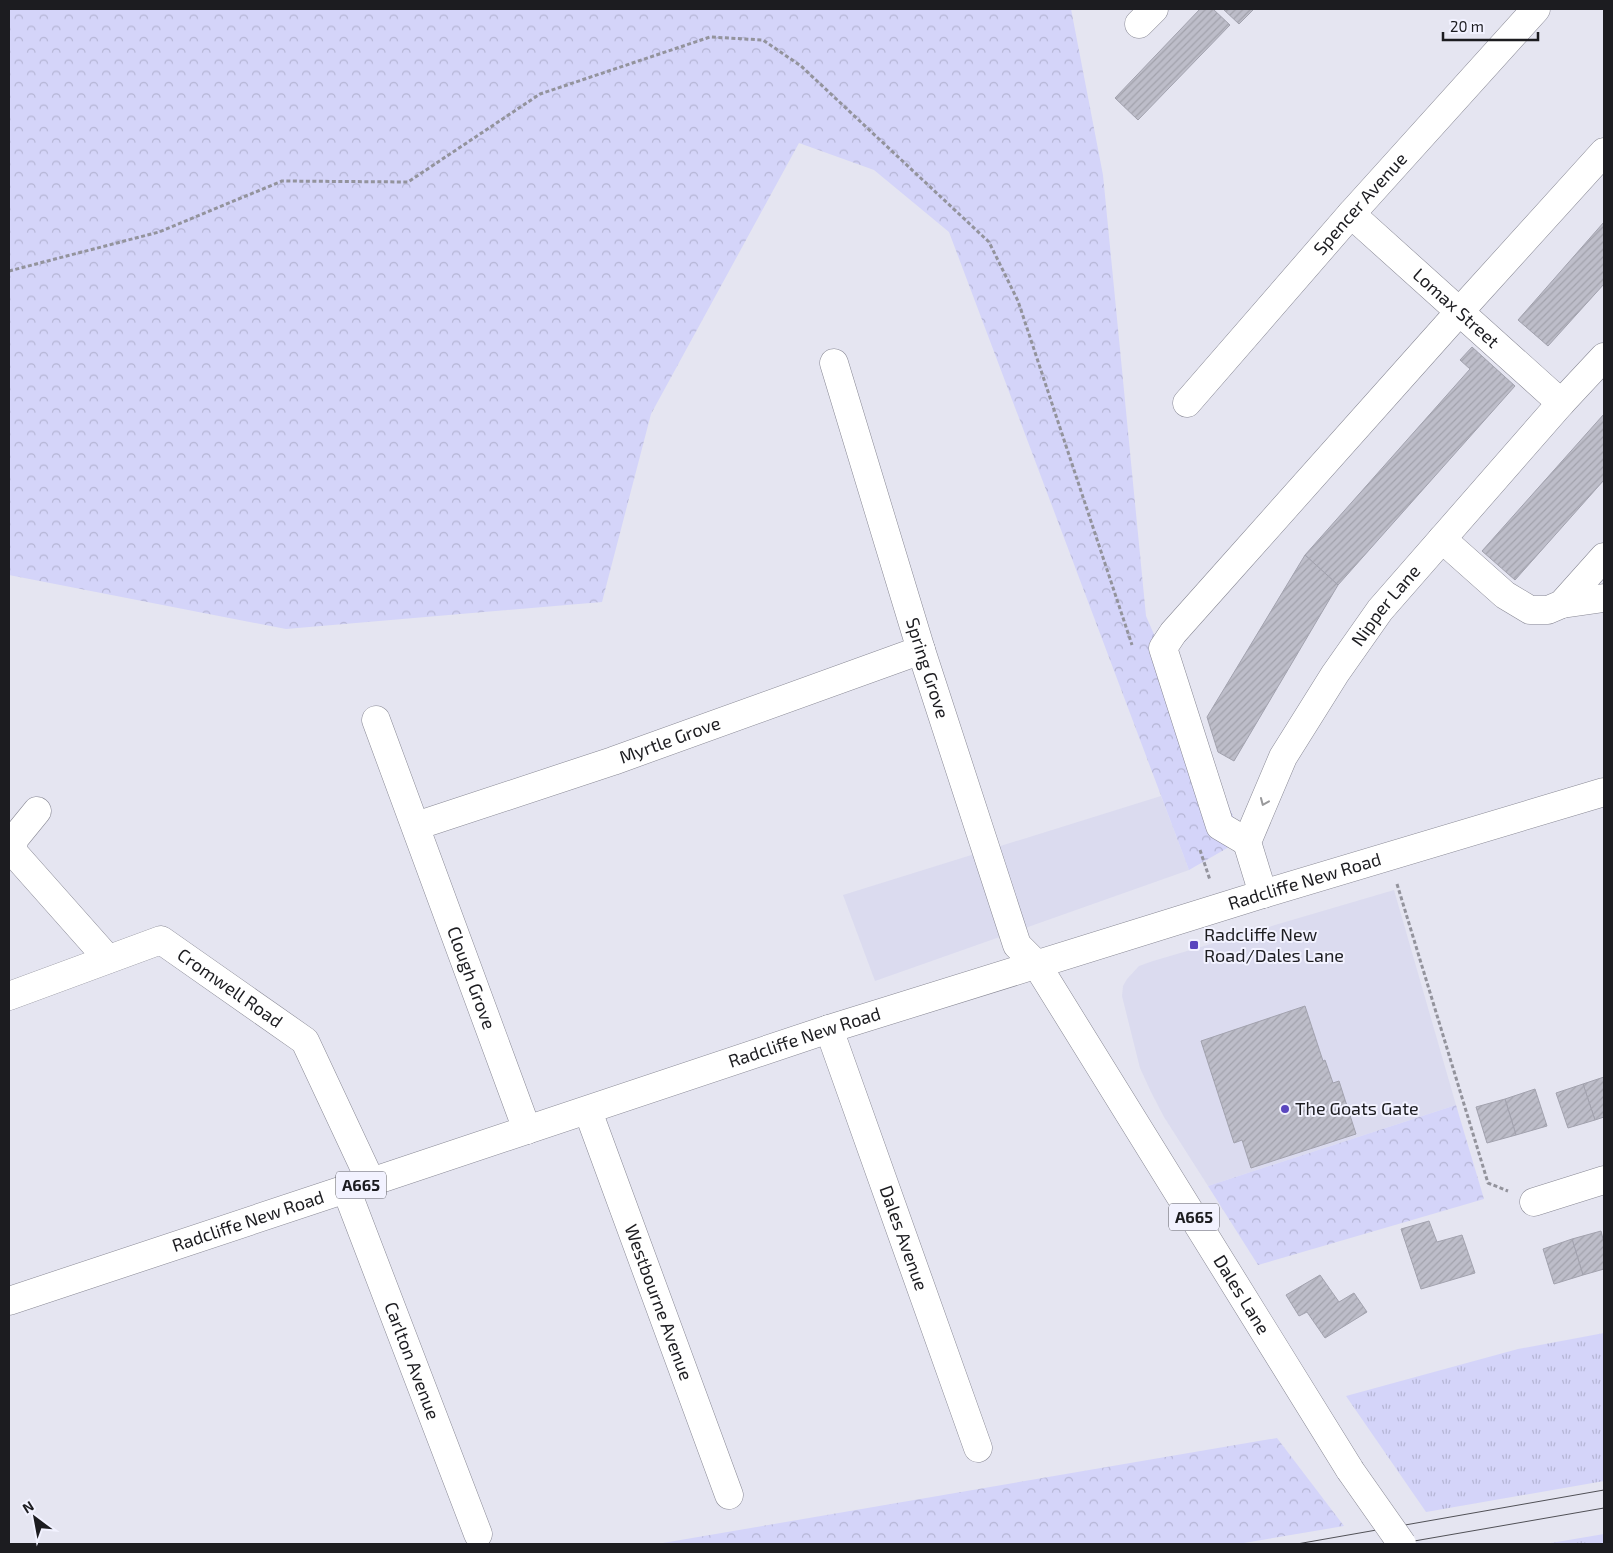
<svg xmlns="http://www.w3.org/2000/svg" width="1613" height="1553" font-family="'Exo 2',sans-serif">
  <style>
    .built { fill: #dbdbef }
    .grass { fill: url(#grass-tufts) }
    .forest { fill: url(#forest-crowns) }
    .building { fill: url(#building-hatch); stroke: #a2a2ae }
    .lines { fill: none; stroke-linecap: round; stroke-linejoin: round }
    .minor-casing { stroke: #888894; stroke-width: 29 }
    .major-casing { stroke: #888894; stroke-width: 29 }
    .path { stroke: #93939c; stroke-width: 3; stroke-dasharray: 4 2.5; stroke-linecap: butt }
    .minor { stroke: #fff; stroke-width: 28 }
    .major { stroke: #fff; stroke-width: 28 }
    .tram { stroke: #515157; stroke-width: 1 }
    .major-bridge-casing { stroke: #888894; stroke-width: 29; stroke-linecap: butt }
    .major-bridge { stroke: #fff; stroke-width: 28 }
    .oneway { stroke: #99999b }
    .poi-dot { fill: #5a46be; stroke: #f2f2ff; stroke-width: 2 }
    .labels { text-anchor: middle; stroke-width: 4; stroke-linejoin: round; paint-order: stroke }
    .shield { fill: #f2f2ff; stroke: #5c5c63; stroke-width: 1 }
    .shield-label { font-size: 16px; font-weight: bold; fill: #1c1c20 }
    .street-label { font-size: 18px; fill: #1c1c20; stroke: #f2f2ff }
    .poi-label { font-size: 18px; fill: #1c1c20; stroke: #f2f2ff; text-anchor: start }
  </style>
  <defs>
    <pattern id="grass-tufts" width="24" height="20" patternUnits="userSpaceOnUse" patternTransform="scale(1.25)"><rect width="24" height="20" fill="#d4d4f9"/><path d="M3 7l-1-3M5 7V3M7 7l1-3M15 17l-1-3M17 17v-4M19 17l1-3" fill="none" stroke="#b5b5d5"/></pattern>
    <pattern id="forest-crowns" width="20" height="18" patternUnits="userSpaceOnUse" patternTransform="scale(1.25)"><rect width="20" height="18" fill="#d4d4f9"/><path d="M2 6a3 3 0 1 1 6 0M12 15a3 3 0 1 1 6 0" fill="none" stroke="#b5b5d5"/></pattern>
    <pattern id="building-hatch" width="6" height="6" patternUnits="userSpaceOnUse" patternTransform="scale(1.25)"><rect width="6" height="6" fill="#bdbdc9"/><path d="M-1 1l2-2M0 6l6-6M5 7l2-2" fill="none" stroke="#a2a2ac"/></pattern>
  </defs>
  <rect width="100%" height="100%" fill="#e5e5f1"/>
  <g class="built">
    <polygon points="1161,796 1189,870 875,981 843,895"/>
    <polygon points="1394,890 1456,1105 1208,1186 1164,1117 1151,1092 1140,1068 1122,996 1123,986 1127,979 1139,966 1153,961"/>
  </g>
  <g class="grass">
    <polygon points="1604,1333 1604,1481 1426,1512 1346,1396 1518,1349"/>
    <polygon points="1604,1534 1604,1544 1545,1544"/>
  </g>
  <g class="forest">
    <polygon points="9,9 1071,9 1103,175 1146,616 1243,839 1189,870 949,232 874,170 799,143 651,414 602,602 286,629 9,575"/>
    <polygon points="1456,1105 1484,1199 1258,1265 1208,1186"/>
    <polygon points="1277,1438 1344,1526 1238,1544 657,1544"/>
  </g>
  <g class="building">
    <polygon points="1200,9 1213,9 1230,25 1138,120 1115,98"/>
    <polygon points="1223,9 1254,9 1239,24"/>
    <polygon points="1604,222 1604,284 1548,346 1518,320"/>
    <polygon points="1472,347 1515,386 1338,585 1305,555 1470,369 1460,360"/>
    <polygon points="1604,414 1604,480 1515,580 1482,551"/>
    <polygon points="1305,555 1338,585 1234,761 1218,752 1207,717"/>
    <polygon points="1305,1006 1323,1061 1325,1060 1333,1083 1339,1081 1356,1134 1251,1168 1242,1140 1234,1143 1201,1041"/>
    <polygon points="1604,1077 1604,1117 1595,1120 1583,1084"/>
    <polygon points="1583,1084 1595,1120 1568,1128 1556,1093"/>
    <polygon points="1535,1089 1547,1126 1516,1135 1505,1099"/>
    <polygon points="1505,1099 1516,1135 1487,1143 1476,1107"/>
    <polygon points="1429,1221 1437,1242 1462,1235 1475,1273 1421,1289 1401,1229"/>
    <polygon points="1601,1231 1604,1243 1604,1269 1583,1275 1572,1239"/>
    <polygon points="1572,1239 1583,1275 1554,1284 1543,1249"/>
    <polygon points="1320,1275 1339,1302 1354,1293 1367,1312 1325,1338 1307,1312 1299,1316 1286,1295"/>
  </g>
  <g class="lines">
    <defs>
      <g id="minor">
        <polyline points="1139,24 1154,9"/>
        <path id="s1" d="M1351,214L1561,403"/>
        <path id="s2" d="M834,363L921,650L1017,945L1037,965"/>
        <path id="s3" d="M1187,403L1351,214L1536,9"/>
        <polyline points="1442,539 1505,595 1530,610 1548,610 1562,604 1604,557"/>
        <polyline points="1562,604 1604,598"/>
        <path id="s4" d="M376,720L527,1130"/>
        <polyline points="37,811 15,838 12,847 14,853 108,959"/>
        <path id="s5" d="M416,826L613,761L921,650"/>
        <polyline points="1247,842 1220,826 1163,648 1173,633 1230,569 1460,311 1604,152"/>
        <path id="s6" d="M1263,894L1247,842L1283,757L1335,674L1380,610L1561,403L1604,357"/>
        <path id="s7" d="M9,996L161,940L305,1041L371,1182"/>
        <path id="s8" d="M829,1029L978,1448"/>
        <path id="s9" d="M588,1111L729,1495"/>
        <path id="s10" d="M346,1189L478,1534"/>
        <polyline points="1534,1202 1604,1180"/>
      </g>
      <g id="major">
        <path id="s11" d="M1037,965L1350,1470"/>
        <path id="s12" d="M9,1301L346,1189L371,1182L829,1029L1263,894L1604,792"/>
      </g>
    </defs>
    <use href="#minor" class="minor-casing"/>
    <use href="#major" class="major-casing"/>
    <g class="path">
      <polyline points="9,271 159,232 282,181 408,182 540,94 710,37 763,40 801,66 989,242 1018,301 1132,645"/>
      <polyline points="1200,850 1210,880"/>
      <polyline points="1397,884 1488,1183 1508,1191"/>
    </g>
    <use href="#minor" class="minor"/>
    <use href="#major" class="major"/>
    <g class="tram">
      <polyline points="1297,1544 1604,1490"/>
      <polyline points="1397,1544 1604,1508"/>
    </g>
    <defs>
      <polyline id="major-bridge" points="1350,1470 1402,1544"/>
    </defs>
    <use href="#major-bridge" class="major-bridge-casing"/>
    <use href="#major-bridge" class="major-bridge"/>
  </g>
  <defs><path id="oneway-chevron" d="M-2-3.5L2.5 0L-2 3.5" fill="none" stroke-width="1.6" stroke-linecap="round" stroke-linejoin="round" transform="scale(1.25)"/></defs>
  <use class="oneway" href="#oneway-chevron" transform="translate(1264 802) rotate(113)"/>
  <g class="poi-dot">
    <rect x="1189" y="940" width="10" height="10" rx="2.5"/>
    <circle cx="1285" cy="1109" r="5"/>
  </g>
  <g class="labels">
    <g class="shield">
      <rect x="336" y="1171.5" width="50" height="27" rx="4"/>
      <rect x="1169" y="1203.5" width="50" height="27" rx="4"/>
    </g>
    <g class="shield-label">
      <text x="361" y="1191">A665</text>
      <text x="1194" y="1223">A665</text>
    </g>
    <g class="street-label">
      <text dy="6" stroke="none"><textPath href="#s3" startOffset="264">Spencer Avenue</textPath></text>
      <text dy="6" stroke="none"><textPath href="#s1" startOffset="141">Lomax Street</textPath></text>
      <text dy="6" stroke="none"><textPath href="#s6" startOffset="330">Nipper Lane</textPath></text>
      <text dy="6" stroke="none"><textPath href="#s2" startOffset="319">Spring Grove</textPath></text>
      <text dy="6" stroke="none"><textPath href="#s5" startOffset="268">Myrtle Grove</textPath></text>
      <text dy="6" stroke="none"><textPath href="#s12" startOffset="1362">Radcliffe New Road</textPath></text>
      <text dy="6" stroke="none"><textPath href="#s4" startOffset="275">Clough Grove</textPath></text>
      <text dy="6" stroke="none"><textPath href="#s7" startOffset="246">Cromwell Road</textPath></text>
      <text dy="6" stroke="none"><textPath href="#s12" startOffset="838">Radcliffe New Road</textPath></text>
      <text dy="6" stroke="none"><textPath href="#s12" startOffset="252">Radcliffe New Road</textPath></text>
      <text dy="6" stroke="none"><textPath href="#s8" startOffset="222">Dales Avenue</textPath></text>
      <text dy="6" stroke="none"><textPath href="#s11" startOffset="388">Dales Lane</textPath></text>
      <text dy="6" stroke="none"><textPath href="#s9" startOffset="204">Westbourne Avenue</textPath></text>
      <text dy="6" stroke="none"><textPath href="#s10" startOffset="184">Carlton Avenue</textPath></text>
    </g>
    <g class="poi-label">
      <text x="1204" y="941">Radcliffe New<tspan x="1204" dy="21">Road/Dales Lane</tspan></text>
      <text x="1295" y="1115">The Goats Gate</text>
    </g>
  </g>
  <rect width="1613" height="1553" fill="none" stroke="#1c1c20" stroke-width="20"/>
  <g transform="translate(35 1518) rotate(328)" stroke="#f2f2ff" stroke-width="4" paint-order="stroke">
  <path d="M0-4L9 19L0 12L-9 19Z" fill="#1c1c20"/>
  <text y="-8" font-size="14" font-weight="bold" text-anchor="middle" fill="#1c1c20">N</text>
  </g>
  <path d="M1443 32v8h95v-8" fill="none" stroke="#1c1c20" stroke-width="2.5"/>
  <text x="1450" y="32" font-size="15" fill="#1c1c20" stroke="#f2f2ff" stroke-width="4" paint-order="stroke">20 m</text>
</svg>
